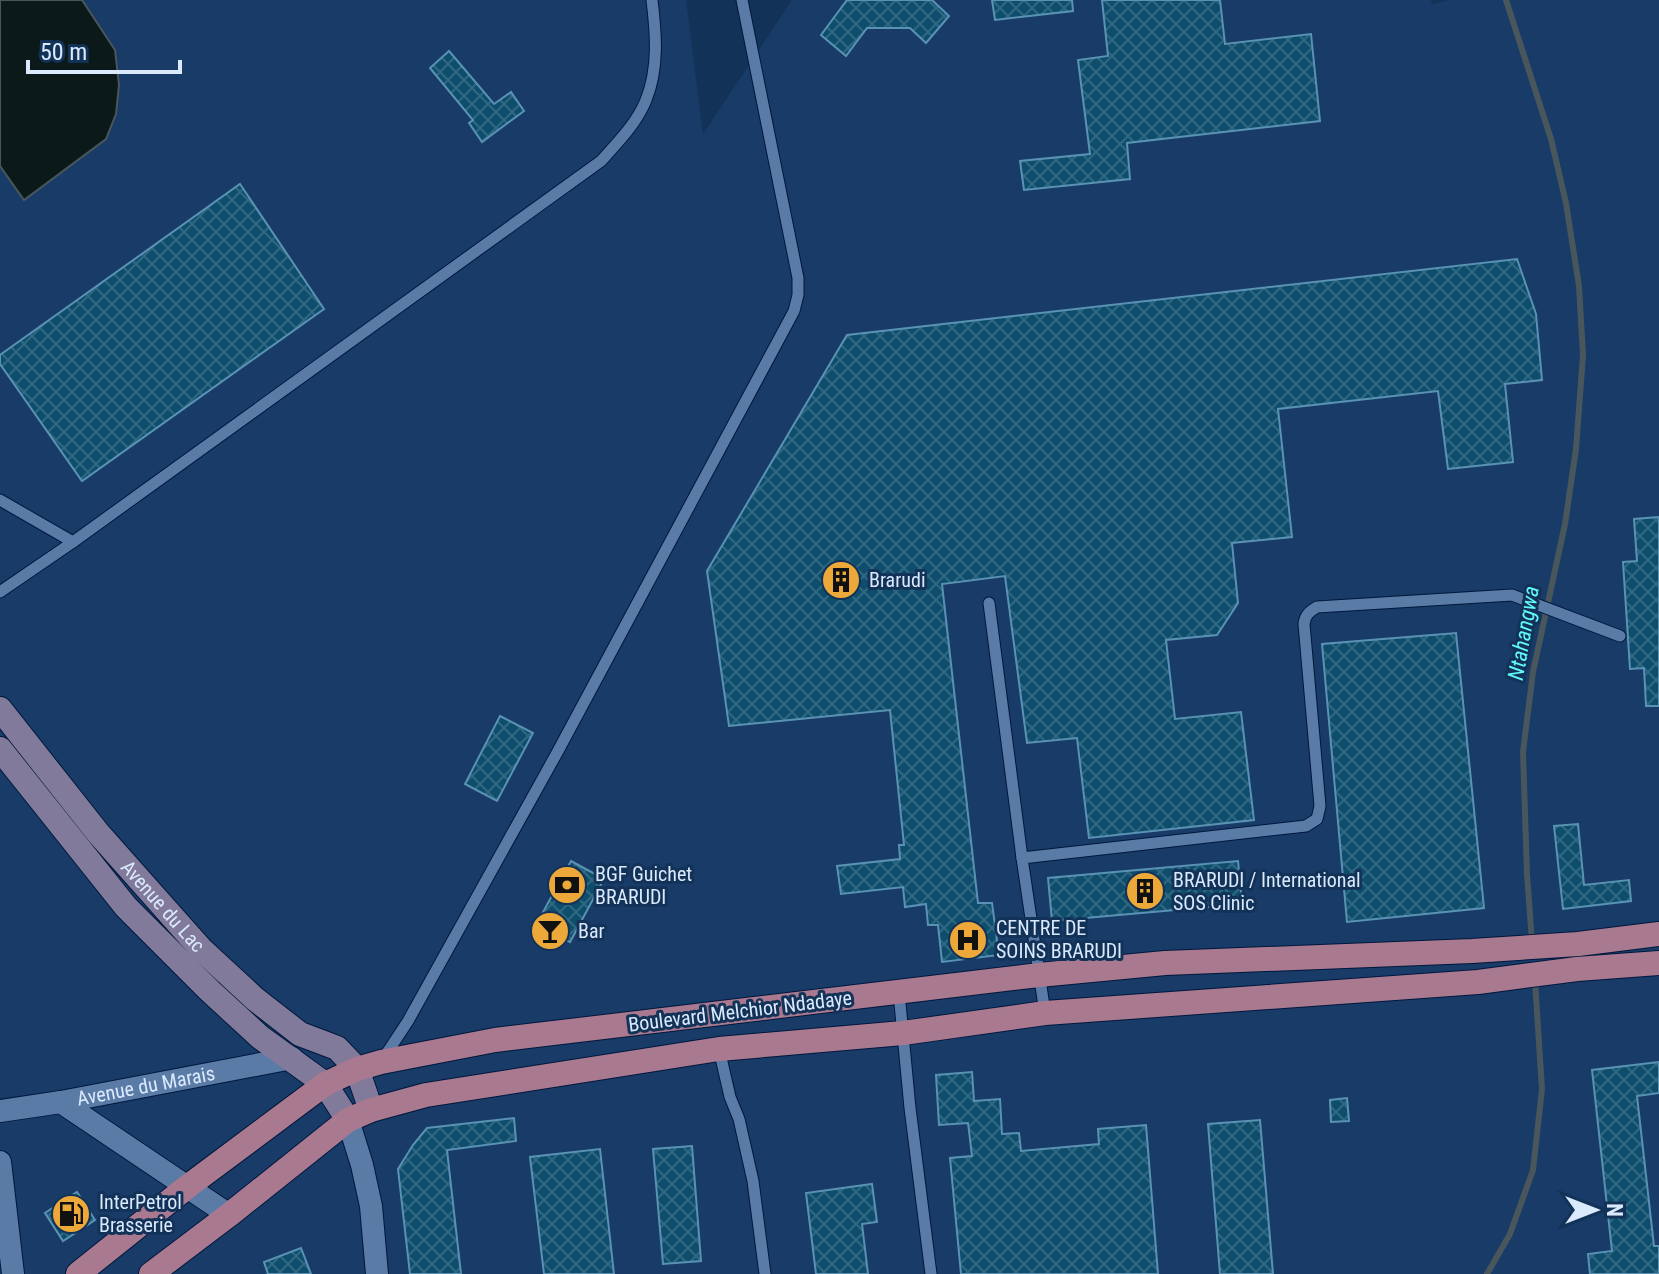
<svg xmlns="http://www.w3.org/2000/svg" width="1659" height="1274" font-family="'Roboto Condensed',sans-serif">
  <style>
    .built { fill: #183b68 }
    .water { fill: #0b1919; stroke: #49575d; stroke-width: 2 }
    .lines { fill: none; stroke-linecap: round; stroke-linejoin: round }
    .stream { stroke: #49575d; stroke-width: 6 }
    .building { fill: url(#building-cross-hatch); stroke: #5a92b3; stroke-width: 2 }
    .lane-casing { stroke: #00183c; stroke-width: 13 }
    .street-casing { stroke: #00183c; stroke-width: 24 }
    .secondary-casing { stroke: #00183c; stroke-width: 26 }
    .primary-casing { stroke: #00183c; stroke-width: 26 }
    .lane { stroke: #5a7ba6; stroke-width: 11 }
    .street { stroke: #5a7ba6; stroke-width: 22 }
    .secondary { stroke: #827a9b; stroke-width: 24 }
    .primary { stroke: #a97990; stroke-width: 24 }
    .labels { text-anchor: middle; stroke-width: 6; stroke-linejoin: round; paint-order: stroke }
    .poi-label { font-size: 20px; fill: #dae9fc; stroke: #133258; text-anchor: start }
    .street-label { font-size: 20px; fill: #dae9fc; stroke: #133258 }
    .water-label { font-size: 22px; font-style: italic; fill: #60fafa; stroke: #133258 }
  </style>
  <defs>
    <pattern id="building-cross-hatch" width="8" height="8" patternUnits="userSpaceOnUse" patternTransform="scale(2)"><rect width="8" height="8" fill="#0e4e6c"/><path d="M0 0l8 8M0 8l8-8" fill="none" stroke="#306882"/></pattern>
  </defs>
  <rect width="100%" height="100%" fill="#133258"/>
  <polygon class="built" points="82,0 686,0 703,134 792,0 1431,0 1432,4 1450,0 1659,0 1659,1274 0,1274 0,166 24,199 115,51"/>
  <polygon class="water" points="0,0 82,0 115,50 119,85 116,114 106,139 24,200 0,166"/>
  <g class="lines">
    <g class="stream">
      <polyline points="1506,0 1551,139 1566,203 1579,286 1583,355 1576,449 1565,524 1533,672 1523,752 1527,874 1532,942"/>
      <polyline points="1487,1274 1510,1234 1533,1170 1542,1089 1535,981"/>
    </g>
  </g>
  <g class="building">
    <polygon points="847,0 932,0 949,16 926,43 910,28 867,28 846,56 821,35"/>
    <polygon points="992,0 1072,0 1073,11 995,20"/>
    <polygon points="1102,0 1220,0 1225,44 1311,34 1320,121 1127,143 1130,179 1024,190 1020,161 1090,154 1078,60 1108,56"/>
    <polygon points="449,51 494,104 511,92 524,111 482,142 469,123 473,120 430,68"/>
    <polygon points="240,184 324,309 82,481 0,364 0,355"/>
    <polygon points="1517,259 1536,314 1542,380 1505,384 1513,462 1448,469 1438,391 1278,409 1292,537 1232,543 1238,603 1217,635 1166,640 1175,719 1241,712 1254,820 1089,838 1077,738 1027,743 1005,576 942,584 978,903 992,903 999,955 942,962 938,925 928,925 926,904 905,907 903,887 841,894 837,866 900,859 899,845 904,845 890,710 729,726 707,571 847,335"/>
    <polygon points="1659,517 1659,706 1646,706 1644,668 1630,669 1623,562 1637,561 1634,519"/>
    <polygon points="1456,633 1484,908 1347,922 1322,644"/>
    <polygon points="500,716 533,733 497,801 465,784"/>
    <polygon points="1578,824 1584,885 1629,880 1631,901 1563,909 1554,826"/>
    <polygon points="571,861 604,879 570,942 537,923"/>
    <polygon points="1238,861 1242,904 1052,921 1048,878"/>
    <polygon points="1659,1062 1659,1093 1637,1096 1654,1246 1659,1246 1659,1274 1590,1274 1588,1254 1612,1251 1592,1070"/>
    <polygon points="972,1072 974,1101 1000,1099 1002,1134 1019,1133 1021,1151 1099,1144 1098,1129 1146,1125 1158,1274 961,1274 950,1158 972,1156 968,1123 939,1125 936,1075"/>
    <polygon points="1347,1098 1349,1121 1331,1122 1330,1100"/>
    <polygon points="514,1118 516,1141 447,1150 461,1274 410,1274 398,1169 413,1145 427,1128"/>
    <polygon points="1260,1120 1273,1274 1220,1274 1208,1124"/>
    <polygon points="692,1146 701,1261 663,1264 653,1149"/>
    <polygon points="600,1149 614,1274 544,1274 530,1157"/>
    <polygon points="872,1184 877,1222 862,1224 868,1274 816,1274 806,1193"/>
    <polygon points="77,1192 95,1220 63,1241 45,1213"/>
    <polygon points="301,1248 311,1274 268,1274 264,1262"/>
  </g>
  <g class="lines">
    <defs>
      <g id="lane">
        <polyline points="0,500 73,542"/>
        <path d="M0,592L73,542L601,161C618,142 637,123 646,100C659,68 656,33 652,0"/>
        <polyline points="989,603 1022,858"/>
        <polyline points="899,993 910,1108 931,1274"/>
        <path d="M1045,1013L1022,858L1306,826L1317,819L1320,806L1304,624C1305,615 1309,612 1317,607L1512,595L1620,636"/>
        <polyline points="719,1049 730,1097 739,1119 753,1181 765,1274"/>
        <polyline points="383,1059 408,1021 558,751 794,311 798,295 798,278 742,0"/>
      </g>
      <g id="street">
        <polyline points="61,1102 229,1215"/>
        <path id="s1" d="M0,1111L61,1102L292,1058"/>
        <polyline points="348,1120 362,1165 371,1206 377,1274"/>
        <polyline points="0,1162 13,1274"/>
      </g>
      <g id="secondary">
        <path id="s2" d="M0,709L98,833L201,949L255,999L300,1034L337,1048L357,1069L371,1110"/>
        <polyline points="0,749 126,907 210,991 260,1037 325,1084 348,1120"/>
      </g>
      <g id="primary">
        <polyline points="78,1274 187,1187 325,1084 357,1069 381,1062 495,1040 1039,975 1165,963 1472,951 1578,944 1659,934"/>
        <polyline points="151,1274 229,1215 348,1120 371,1110 426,1095 719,1049 903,1033 1045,1013 1478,982 1577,969 1659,963"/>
      </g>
    </defs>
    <use href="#lane" class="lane-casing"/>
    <use href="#street" class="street-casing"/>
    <use href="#secondary" class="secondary-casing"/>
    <use href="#primary" class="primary-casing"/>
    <use href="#lane" class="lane"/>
    <use href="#street" class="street"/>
    <use href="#secondary" class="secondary"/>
    <use href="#primary" class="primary"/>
  </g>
  <defs>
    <symbol id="building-disc" viewBox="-11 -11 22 22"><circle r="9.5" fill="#eca93a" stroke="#133258"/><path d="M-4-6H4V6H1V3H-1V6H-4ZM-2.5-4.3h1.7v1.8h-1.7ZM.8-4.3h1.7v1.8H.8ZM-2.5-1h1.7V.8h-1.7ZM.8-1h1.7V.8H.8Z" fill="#111"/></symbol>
    <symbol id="bank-disc" viewBox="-11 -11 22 22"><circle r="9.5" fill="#eca93a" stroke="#133258"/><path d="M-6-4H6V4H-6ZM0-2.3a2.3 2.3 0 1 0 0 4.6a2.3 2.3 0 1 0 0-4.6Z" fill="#111"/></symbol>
    <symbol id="bar-disc" viewBox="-11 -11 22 22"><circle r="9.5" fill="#eca93a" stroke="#133258"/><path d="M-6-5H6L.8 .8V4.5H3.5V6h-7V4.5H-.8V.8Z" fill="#111"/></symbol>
    <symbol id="hospital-disc" viewBox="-11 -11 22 22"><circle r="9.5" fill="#eca93a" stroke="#133258"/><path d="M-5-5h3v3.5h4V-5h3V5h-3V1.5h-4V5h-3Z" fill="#111"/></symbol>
    <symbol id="fuel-disc" viewBox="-11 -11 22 22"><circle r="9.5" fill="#eca93a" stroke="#133258"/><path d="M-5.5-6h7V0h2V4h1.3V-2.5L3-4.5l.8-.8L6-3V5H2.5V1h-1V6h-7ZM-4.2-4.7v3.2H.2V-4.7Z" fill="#111"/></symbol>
  </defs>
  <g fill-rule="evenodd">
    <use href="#building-disc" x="819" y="558" width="44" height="44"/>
    <use href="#bank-disc" x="545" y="863" width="44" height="44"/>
    <use href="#building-disc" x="1123" y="869" width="44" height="44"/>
    <use href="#bar-disc" x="528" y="909" width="44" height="44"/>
    <use href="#hospital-disc" x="946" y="918" width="44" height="44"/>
    <use href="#fuel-disc" x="49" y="1192" width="44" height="44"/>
  </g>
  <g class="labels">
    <g class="poi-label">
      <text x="869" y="587">Brarudi</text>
      <text x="595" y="881">BGF Guichet<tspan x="595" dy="23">BRARUDI</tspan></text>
      <text x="1173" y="887">BRARUDI / International<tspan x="1173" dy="23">SOS Clinic</tspan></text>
      <text x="996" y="935">CENTRE DE<tspan x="996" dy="23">SOINS BRARUDI</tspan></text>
      <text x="578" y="938">Bar</text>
      <text x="99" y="1209">InterPetrol<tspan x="99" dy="23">Brasserie</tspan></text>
    </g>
    <g class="street-label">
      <text dy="7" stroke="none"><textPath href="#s2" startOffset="256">Avenue du Lac</textPath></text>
      <text transform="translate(740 1011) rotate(-7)" y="7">Boulevard Melchior Ndadaye</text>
      <text dy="7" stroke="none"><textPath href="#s1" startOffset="148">Avenue du Marais</textPath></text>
    </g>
    <g class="water-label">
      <text transform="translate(1523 633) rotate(-80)" y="8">Ntahangwa</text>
    </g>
  </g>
  <g transform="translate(1595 1210) rotate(90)" stroke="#133258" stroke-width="6" paint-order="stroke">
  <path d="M0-6L14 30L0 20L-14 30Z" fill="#dae9fc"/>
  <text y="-12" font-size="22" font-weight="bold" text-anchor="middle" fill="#dae9fc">N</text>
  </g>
  <path d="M28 60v12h152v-12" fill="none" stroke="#dae9fc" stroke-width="4"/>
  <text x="40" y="60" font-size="24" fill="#dae9fc" stroke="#133258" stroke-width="6" paint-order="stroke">50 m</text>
</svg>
